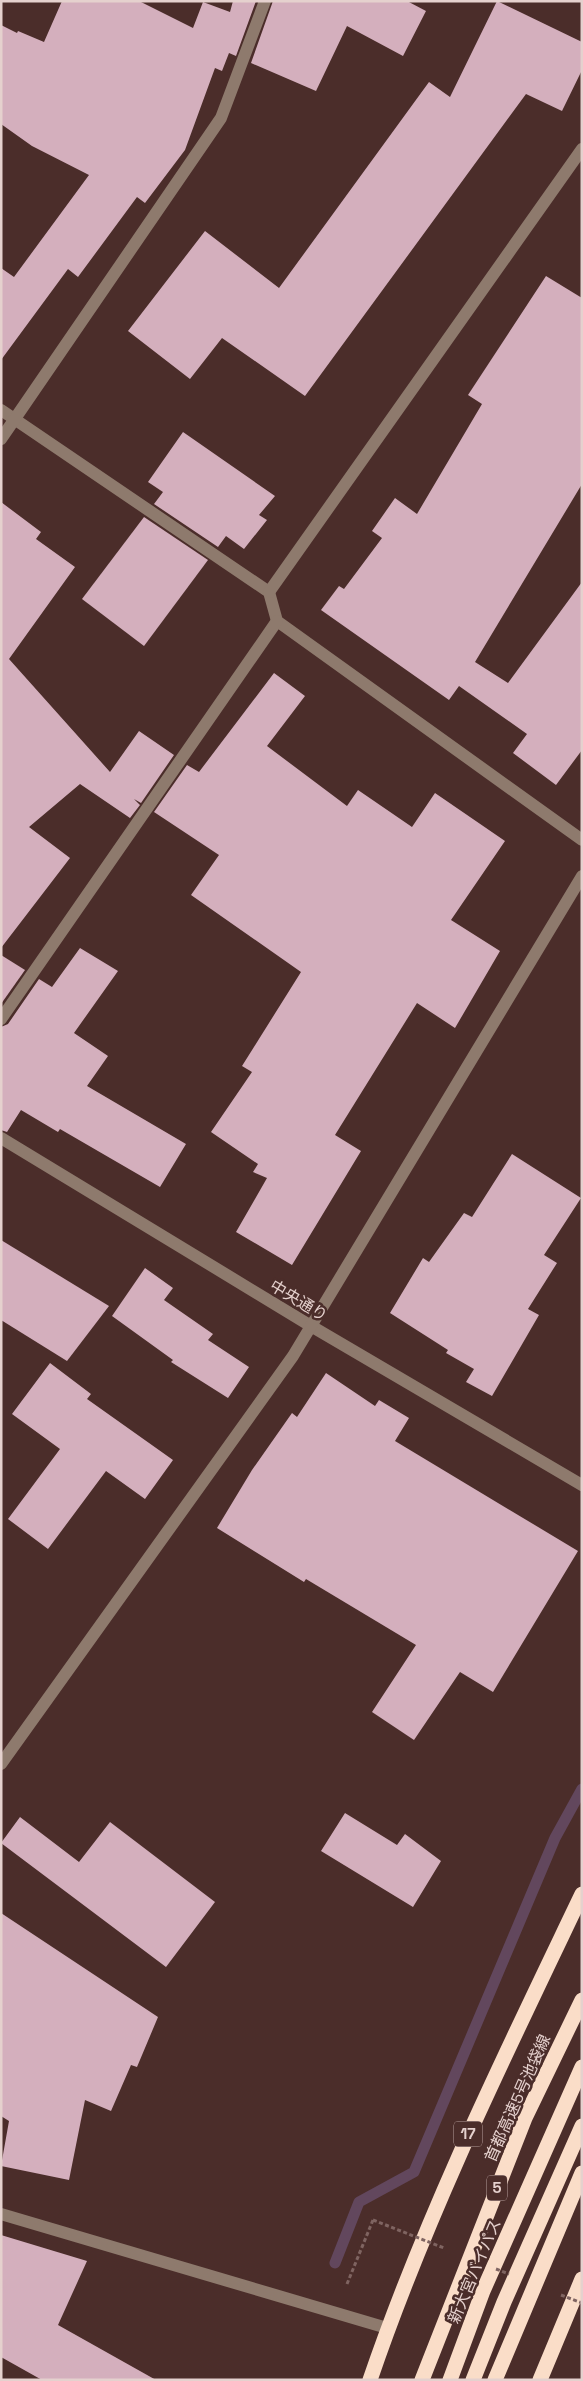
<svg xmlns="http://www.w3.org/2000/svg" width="583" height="2381" font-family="'Space Grotesk','Noto Sans JP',sans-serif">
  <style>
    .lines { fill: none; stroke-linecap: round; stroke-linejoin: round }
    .stream { stroke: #62475d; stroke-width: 11 }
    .building { fill: #d4afbd }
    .path { stroke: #7f6461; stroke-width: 3; stroke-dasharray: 4 2.5; stroke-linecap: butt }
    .minor { stroke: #8e7a6d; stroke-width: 12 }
    .highway { stroke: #faddc8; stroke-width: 15 }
    .path-bridge { stroke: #7f6461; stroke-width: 3; stroke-dasharray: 4 2.5; stroke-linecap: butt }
    .highway-bridge { stroke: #faddc8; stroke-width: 15 }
    .labels { text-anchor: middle; stroke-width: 5; stroke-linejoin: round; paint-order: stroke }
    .shield { fill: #4b2d2a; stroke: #b7a09d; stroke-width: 1 }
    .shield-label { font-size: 15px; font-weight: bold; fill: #e5d1ce }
    .street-label { font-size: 16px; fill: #e5d1ce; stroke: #4b2d2a }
  </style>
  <rect width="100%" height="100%" fill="#4b2d2a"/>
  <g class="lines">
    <polyline class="stream" points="335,2263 359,2202 414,2172 555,1838 582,1789"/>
  </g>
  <g class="building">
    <polygon points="62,1 139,1 193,28 203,2 230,12 233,1 256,1 236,56 229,53 222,71 215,68 185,150 145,203 137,197 78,277 68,269 1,360 1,268 14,277 89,175 32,146 1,124 1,25 17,33 18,31 44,42"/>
    <polygon points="273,1 407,1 426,11 403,56 347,26 316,91 251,63"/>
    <polygon points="497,1 582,42 582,70 562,111 526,94 305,396 222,338 190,379 128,331 205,231 279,288 429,82 450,97"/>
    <polygon points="546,276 582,298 582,484 475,662 508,683 582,582 582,750 556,785 513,753 527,734 459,686 449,700 321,610 339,586 344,589 382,538 372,531 395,498 417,514 482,404 468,395"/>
    <polygon points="183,432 275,496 259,515 267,520 244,549 226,536 218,547 154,504 163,492 148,482"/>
    <polygon points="1,502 41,532 36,539 75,567 9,659 110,772 139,731 174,755 141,803 134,799 140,805 130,818 80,784 29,827 70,858 1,948"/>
    <polygon points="144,517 208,560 144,646 82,599"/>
    <polygon points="274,673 305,696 267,746 347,806 358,790 412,827 435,793 505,841 451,920 500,951 455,1028 417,1003 335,1135 361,1151 292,1265 236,1232 267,1178 253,1172 258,1164 211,1132 252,1072 242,1066 301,972 191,895 219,855 154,812 187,765 199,772"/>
    <polygon points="80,948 118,971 74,1033 108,1056 87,1086 186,1144 160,1187 60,1129 58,1132 21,1110 7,1132 1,1130 1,1027 8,1024 39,979 52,987"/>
    <polygon points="1,955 25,970 1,1004"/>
    <polygon points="512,1154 581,1198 544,1255 557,1263 528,1309 539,1315 492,1396 466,1382 474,1369 446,1353 448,1350 390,1313 423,1258 429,1262 464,1213 472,1217"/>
    <polygon points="1,1240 109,1306 67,1361 1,1320"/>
    <polygon points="145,1268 173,1288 164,1300 213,1334 208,1340 249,1367 228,1398 171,1362 173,1360 112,1316"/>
    <polygon points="50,1363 91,1394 87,1399 173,1460 145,1499 106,1471 48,1549 8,1519 60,1449 12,1414"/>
    <polygon points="326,1373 375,1406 379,1400 409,1418 395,1441 578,1551 493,1692 460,1672 414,1740 372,1712 416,1645 306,1579 304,1582 217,1528 252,1470 292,1413 297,1417"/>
    <polygon points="345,1813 397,1845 405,1834 441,1861 413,1907 321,1851"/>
    <polygon points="20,1817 79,1862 110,1822 215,1902 166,1967 1,1843"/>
    <polygon points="1,1913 158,2017 137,2067 131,2065 111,2111 85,2100 69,2180 1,2166 9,2121 1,2116"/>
    <polygon points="1,2235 87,2261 58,2325 156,2380 42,2380 1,2357"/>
  </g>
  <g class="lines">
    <polyline class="path" points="347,2284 373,2220"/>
    <g class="minor">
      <polyline points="1,410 269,592 277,621 582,840"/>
      <polyline points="1,439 221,118 265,1"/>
      <polyline points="269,592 582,149"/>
      <polyline points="1,1019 277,621"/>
      <polyline points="1,1138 311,1326 582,1485"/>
      <polyline points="1,1764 293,1356 582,876"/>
      <polyline points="1,2214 387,2328"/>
    </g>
    <g class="highway">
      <path d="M370,2380C427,2213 506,2053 582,1894"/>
      <polyline points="450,2380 483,2291 582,2067"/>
      <polyline points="473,2380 504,2302 582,2126"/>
      <polyline points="540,2380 582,2279"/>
    </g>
    <g class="path-bridge">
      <polyline points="373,2220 444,2248"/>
      <polyline points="496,2269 509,2274"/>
      <polyline points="561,2295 582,2303"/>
    </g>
    <g class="highway-bridge">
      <polyline points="422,2380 525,2118 582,2000"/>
      <polyline points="495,2380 582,2173"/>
    </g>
  </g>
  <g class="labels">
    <g class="shield">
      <rect x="454" y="2121.5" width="28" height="25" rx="4"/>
      <rect x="487" y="2175.5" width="20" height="25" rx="4"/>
    </g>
    <g class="shield-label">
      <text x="468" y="2139">17</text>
      <text x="497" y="2193">5</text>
    </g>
    <g class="street-label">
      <text transform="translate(299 1300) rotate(31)" y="6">中央通り</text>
      <text transform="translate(517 2098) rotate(-66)" y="6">首都高速5号池袋線</text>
      <text transform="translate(474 2271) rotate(-67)" y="6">新大宮バイパス</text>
    </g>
  </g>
  <rect width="583" height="2381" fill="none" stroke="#e5d1ce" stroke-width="5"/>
</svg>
